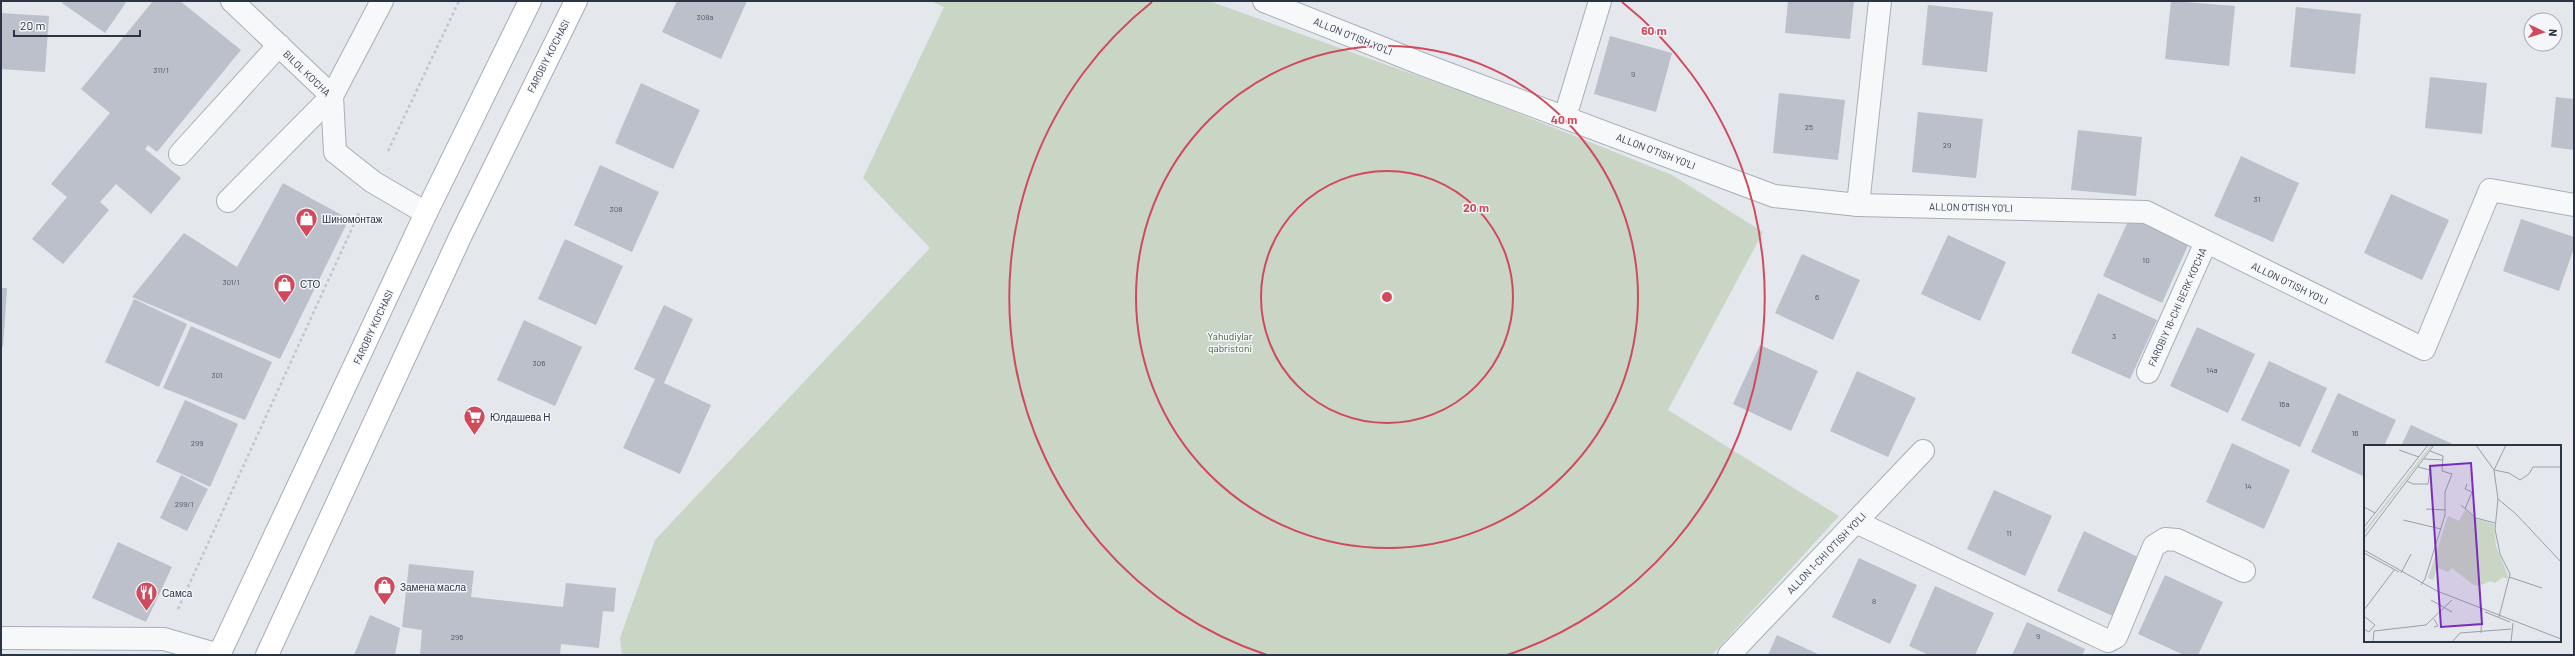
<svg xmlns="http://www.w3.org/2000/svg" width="2575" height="656" font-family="Barlow,sans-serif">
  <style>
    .green { fill: #c9d6c5 }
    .building { fill: #bbc0ca }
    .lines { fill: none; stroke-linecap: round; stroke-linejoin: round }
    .minor-casing { stroke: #a9aeb7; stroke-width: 24 }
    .major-casing { stroke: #a3abb8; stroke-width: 24 }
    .path { stroke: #c2c5cb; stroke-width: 2.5; stroke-dasharray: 3 3; stroke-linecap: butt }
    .minor { stroke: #f7f8fa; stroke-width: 22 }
    .major { stroke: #fff; stroke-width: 22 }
    .ring { fill: none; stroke: #d1495b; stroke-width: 2 }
    .labels { text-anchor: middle; stroke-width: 3; stroke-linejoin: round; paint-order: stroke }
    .number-label { font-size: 8px; fill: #4f5766 }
    .street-label { font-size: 10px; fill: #2b3445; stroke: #f4f6f9 }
    .poi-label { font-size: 10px; fill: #2b3445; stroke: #f4f6f9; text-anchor: start }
    .park-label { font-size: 10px; fill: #3f6138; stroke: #f4f6f9 }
    .inset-road { fill: none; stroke: #9a9fa9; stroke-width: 1 }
    .view { fill: #7b2cbf; fill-opacity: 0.15; stroke: #7b2cbf; stroke-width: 2 }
    .inset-edge { fill: none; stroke: #2b3445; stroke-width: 2 }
    .centre { fill: #d1495b; stroke: #f4f6f9; stroke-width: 2 }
    .ring-label { font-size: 12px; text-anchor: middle; font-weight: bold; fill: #d1495b; stroke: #f4f6f9; stroke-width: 3; stroke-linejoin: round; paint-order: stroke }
  </style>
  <rect width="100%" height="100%" fill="#e4e7ec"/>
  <polygon class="green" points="931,1 1209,1 1482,99 1672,175 1763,232 1668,410 1839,516 1712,655 622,655 620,638 655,540 930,248 863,178 944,7"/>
  <g class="building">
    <polygon points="63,1 127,1 105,33 62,3"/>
    <polygon points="153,1 180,1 241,50 157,152 148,145 145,149 181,178 151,214 116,184 100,202 109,210 63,264 32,239 67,197 51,184 110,113 81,89"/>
    <polygon points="677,1 747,1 721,59 662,32"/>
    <polygon points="1788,1 1854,1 1850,39 1785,33"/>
    <polygon points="2171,1 2235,6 2229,66 2165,59"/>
    <polygon points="1928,5 1993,12 1987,72 1922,65"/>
    <polygon points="2296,7 2361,14 2355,74 2290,67"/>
    <polygon points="1,13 49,16 45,72 1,69"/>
    <polygon points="1610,36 1672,53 1656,112 1594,94"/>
    <polygon points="2430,77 2487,83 2482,134 2425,128"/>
    <polygon points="641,83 700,110 673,169 615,143"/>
    <polygon points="1779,93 1845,100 1838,160 1773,153"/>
    <polygon points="2556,97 2574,99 2574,150 2551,147"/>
    <polygon points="1918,112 1983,119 1976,178 1912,172"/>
    <polygon points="2078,130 2142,137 2136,196 2071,190"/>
    <polygon points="2241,156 2299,183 2273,242 2214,216"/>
    <polygon points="600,165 659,192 632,252 574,225"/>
    <polygon points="283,183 349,219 280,359 132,297 184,233 237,267"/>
    <polygon points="2391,194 2449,220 2422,280 2364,253"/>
    <polygon points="2130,217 2189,243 2162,303 2103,276"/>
    <polygon points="2521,219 2574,237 2574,248 2559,291 2503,271"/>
    <polygon points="1948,235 2006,262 1980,321 1921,294"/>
    <polygon points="565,239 623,266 596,325 538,299"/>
    <polygon points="1802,254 1860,280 1833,340 1775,313"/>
    <polygon points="1,288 7,288 3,347 1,347"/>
    <polygon points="2098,293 2157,320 2130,379 2071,353"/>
    <polygon points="134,299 187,324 159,387 105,362"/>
    <polygon points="664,305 693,319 664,383 711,405 680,474 623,448 655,379 634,369"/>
    <polygon points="524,320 582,347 555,406 497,380"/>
    <polygon points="191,326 272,362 245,420 163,388"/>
    <polygon points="2197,327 2255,354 2228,413 2170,386"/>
    <polygon points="1760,345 1818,371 1791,431 1733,404"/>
    <polygon points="2269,361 2327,388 2300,447 2241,420"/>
    <polygon points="1857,371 1916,398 1888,457 1830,431"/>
    <polygon points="2338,393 2396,420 2384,446 2365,446 2365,477 2311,452"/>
    <polygon points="185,400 238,424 210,487 156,462"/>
    <polygon points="2411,425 2457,446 2401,446"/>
    <polygon points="2232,443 2290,470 2264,529 2206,502"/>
    <polygon points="181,475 208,489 187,531 160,518"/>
    <polygon points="1994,490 2052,516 2025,576 1967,549"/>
    <polygon points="2084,531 2142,559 2115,617 2057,591"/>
    <polygon points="118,542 172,567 146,622 92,598"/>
    <polygon points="1859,558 1917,585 1890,644 1832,617"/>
    <polygon points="409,564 474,571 471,597 563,607 566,583 616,588 614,612 603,611 599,648 561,644 560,655 420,655 422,630 402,627"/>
    <polygon points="2165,575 2223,602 2198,655 2184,655 2138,634"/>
    <polygon points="1935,586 1994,613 1975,655 1929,655 1909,646"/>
    <polygon points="370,615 400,628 395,655 354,655"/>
    <polygon points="2027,622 2085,649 2082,655 2012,655"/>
    <polygon points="1777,635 1820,655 1768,655"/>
  </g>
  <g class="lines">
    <defs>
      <g id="minor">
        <polyline points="232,1 332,96 335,152 373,182 426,213"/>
        <polyline points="1264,1 1422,64 1774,196 1858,205 2146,212 2424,349 2490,190 2574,205"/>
        <polyline points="1565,117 1600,1"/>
        <polyline points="180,154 279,45"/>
        <polyline points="228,201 332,96 382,1"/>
        <polyline points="1858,205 1880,1"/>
        <polyline points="2148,372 2206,242"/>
        <polyline points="1856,522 2108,641 2116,637 2154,546 2165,539 2177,540 2244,571"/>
        <polyline points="1,638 164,639 219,655"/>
        <polyline points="1729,655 1923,451"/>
      </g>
      <g id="major">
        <polyline points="219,655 426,213 530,1"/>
        <polyline points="267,655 461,235 576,1"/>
      </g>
    </defs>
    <use href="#minor" class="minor-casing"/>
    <use href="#major" class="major-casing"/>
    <g class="path">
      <polyline points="388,151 459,1"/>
      <polyline points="178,609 359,213"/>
    </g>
    <use href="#minor" class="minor"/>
    <use href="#major" class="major"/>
  </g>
  <g class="ring">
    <circle cx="1387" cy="297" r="126"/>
    <circle cx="1387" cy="297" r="251"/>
    <path d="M1267 655A377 377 0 0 1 1152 2M1622 2A377 377 0 0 1 1507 655"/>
  </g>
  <defs>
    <symbol id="shop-pin" viewBox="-11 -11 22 30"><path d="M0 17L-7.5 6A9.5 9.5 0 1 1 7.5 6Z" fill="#d1495b" stroke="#f4f6f9"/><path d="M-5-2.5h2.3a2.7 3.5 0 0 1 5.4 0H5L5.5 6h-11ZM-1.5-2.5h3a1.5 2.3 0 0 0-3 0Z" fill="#fff"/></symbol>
    <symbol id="supermarket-pin" viewBox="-11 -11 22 30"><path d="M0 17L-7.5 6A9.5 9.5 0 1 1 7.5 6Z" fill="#d1495b" stroke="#f4f6f9"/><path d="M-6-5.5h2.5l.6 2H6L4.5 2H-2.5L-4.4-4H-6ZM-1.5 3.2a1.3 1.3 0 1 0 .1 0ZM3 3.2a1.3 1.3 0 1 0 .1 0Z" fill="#fff"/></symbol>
    <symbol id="restaurant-pin" viewBox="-11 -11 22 30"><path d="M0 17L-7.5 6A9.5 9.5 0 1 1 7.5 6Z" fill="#d1495b" stroke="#f4f6f9"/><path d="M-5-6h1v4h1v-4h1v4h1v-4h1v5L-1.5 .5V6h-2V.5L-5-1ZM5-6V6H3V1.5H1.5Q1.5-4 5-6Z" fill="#fff"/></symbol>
  </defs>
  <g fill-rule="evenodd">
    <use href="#shop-pin" x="294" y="206" width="25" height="34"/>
    <use href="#shop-pin" x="272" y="272" width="25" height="34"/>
    <use href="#supermarket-pin" x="462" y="404" width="25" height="34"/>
    <use href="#shop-pin" x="372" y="574" width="25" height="34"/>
    <use href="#restaurant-pin" x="134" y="580" width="25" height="34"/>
  </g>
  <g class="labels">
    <g class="number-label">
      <text x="705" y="20">308a</text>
      <text x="161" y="73">311/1</text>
      <text x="1633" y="77">9</text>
      <text x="1809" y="130">25</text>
      <text x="1947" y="148">29</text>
      <text x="2257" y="202">31</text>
      <text x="616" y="212">308</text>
      <text x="2146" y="263">10</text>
      <text x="231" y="285">301/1</text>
      <text x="1817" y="300">6</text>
      <text x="2114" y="339">3</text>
      <text x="539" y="366">306</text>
      <text x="2212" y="373">14a</text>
      <text x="217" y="378">301</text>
      <text x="2284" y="407">16a</text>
      <text x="2355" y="436">16</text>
      <text x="197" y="446">299</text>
      <text x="2248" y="489">14</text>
      <text x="184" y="507">299/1</text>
      <text x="2009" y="536">11</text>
      <text x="1874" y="604">8</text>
      <text x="2038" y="639">9</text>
      <text x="457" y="640">296</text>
    </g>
    <g class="street-label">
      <text transform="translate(1353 36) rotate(22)" y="4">ALLON O'TISH YO'LI</text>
      <text transform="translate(548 56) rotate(-63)" y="4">FAROBIY KO'CHASI</text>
      <text transform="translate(307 73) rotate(44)" y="4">BILOL KO'CHA</text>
      <text transform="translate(1656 151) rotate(21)" y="4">ALLON O'TISH YO'LI</text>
      <text transform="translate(1971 207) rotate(1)" y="4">ALLON O'TISH YO'LI</text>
      <text transform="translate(2290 283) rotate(26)" y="4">ALLON O'TISH YO'LI</text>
      <text transform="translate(2177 307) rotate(-66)" y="4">FAROBIY 16-CHI BERK KO'CHA</text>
      <text transform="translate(373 327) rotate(-65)" y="4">FAROBIY KO'CHASI</text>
      <text transform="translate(1826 553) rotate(-46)" y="4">ALLON 1-CHI O'TISH YO'LI</text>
    </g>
    <g class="poi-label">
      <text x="322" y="223">Шиномонтаж</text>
      <text x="300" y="288">СТО</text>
      <text x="490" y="421">Юлдашева Н</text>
      <text x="400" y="591">Замена масла</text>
      <text x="162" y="597">Самса</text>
    </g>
    <g class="park-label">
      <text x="1230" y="340">Yahudiylar<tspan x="1230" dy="12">qabristoni</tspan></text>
    </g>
  </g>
  <g transform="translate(2364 445)">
    <rect width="197" height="197" fill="#e4e7ec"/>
    <path d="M67,0H69L0,89V86ZM101,65L113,74L130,79L132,101L144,131L143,134L139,132L131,138L127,136L114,141L108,139L88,123L84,127L73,123L69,135L64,133L84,71L95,76Z" fill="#c9d6c5"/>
    <path class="inset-road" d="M112,0L130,25L134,54L131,84L136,109L146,129L135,172M35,5L55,12M60,14L79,15M130,25L145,28L156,35L165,29L169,22H197M130,25L142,0M43,36L49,39H64L66,25L54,22M134,54L152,69L197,117M97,60L112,73L131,78M0,62L11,68M62,64L82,65M101,64L108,47L101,44L103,39M39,75L77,84M0,82L64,0M0,93L70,0M0,105L73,146L197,194M0,108L35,127M37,128L47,109M145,132L178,143M57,140L61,134L81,70V47L88,29L78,26L79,11L66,6M67,155L88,167M0,165L30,125M121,167L146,177M0,171L11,180L5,187L0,184M70,182L74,181L70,174M117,188L118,163M9,197L10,186L62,180L88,155M88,197L96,188L147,184M147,197L149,178"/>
    <path class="view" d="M107,18L118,179L77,182L66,21Z"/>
    <rect width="197" height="197" class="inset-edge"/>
  </g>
  <circle cx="1387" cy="297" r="6" class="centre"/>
  <g class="ring-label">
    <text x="1654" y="35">60 m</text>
    <text x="1564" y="124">40 m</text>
    <text x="1476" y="212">20 m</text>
  </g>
  <rect width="2575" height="656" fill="none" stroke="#2b3445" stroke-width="4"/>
  <g transform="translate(2543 32) rotate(94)"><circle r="19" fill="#f4f6f9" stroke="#a4a8b1"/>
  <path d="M0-3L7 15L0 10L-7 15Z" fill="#d1495b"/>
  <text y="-6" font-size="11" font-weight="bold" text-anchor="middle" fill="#2b3445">N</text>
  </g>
  <path d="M14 30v6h126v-6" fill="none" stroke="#2b3445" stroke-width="2"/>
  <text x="20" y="30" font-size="12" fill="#2b3445" stroke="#f4f6f9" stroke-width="3" paint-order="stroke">20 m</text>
</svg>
